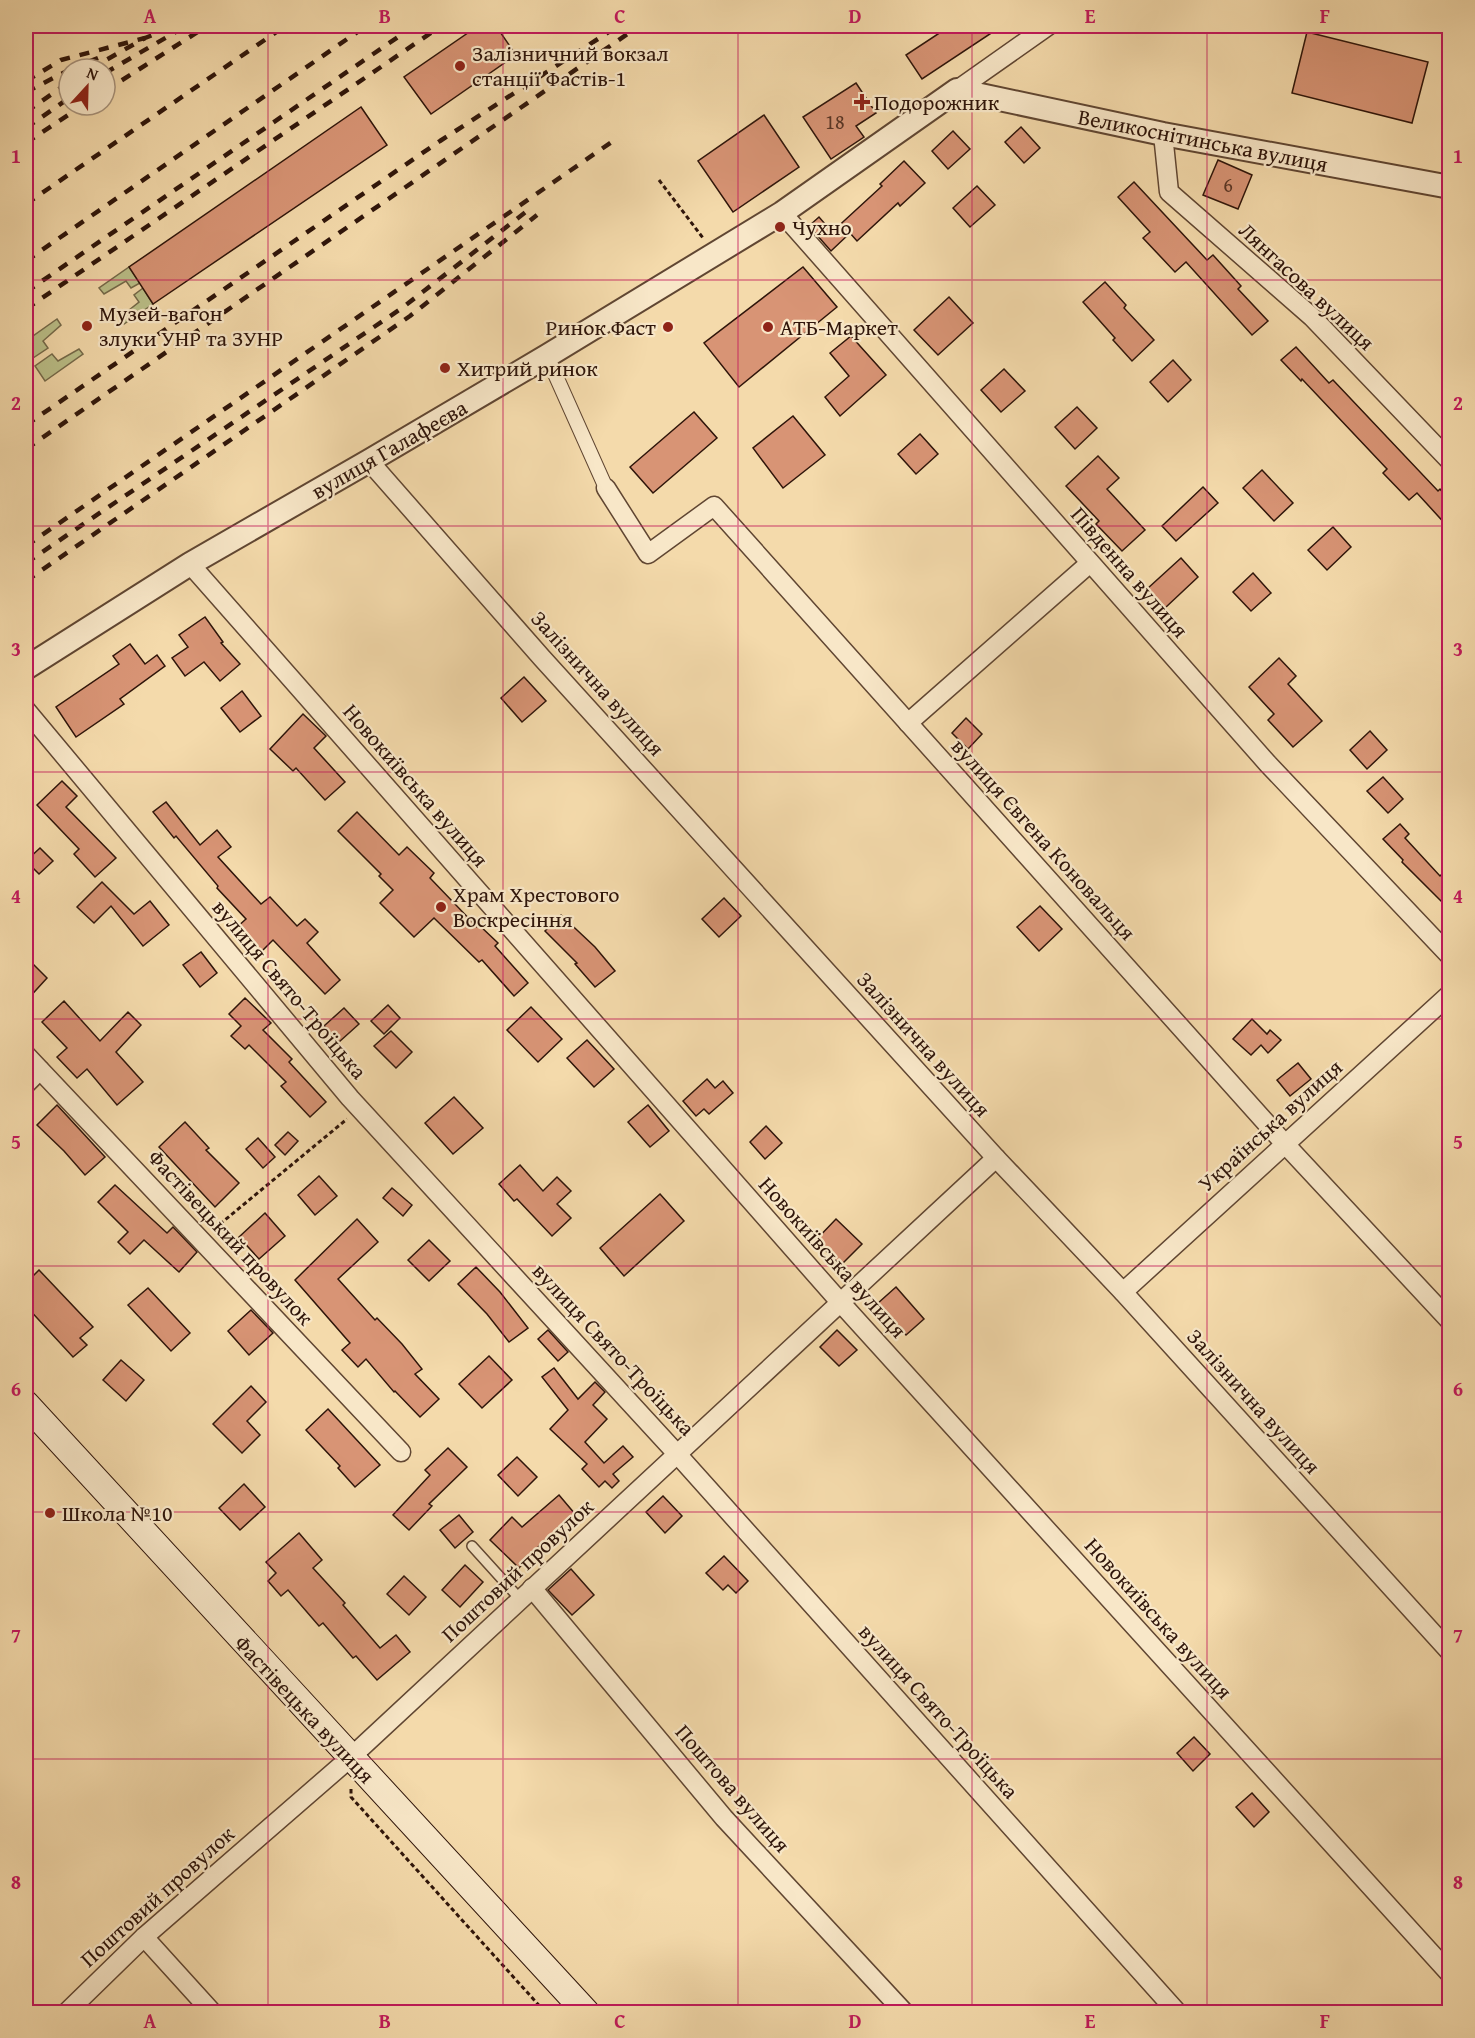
<svg xmlns="http://www.w3.org/2000/svg" width="1475" height="2038" font-family="'Gentium Book Plus',serif">
  <style>
    .green { fill: #bbc089; stroke: #756a4a; stroke-width: 1.5 }
    .building { fill: #d89475; stroke: #2f150a; stroke-width: 1.5 }
    .lines { fill: none; stroke-linecap: round; stroke-linejoin: round }
    .service-casing { stroke: #604632; stroke-width: 12 }
    .pedestrian-casing { stroke: #604632; stroke-width: 16 }
    .minor-casing { stroke: #604632; stroke-width: 21 }
    .tertiary-casing { stroke: #604632; stroke-width: 26 }
    .secondary-casing { stroke: #2f150a; stroke-width: 28 }
    .path { stroke: #2f150a; stroke-width: 3; stroke-dasharray: 4.5 3; stroke-linecap: butt }
    .service { stroke: #f8e7c8; stroke-width: 9 }
    .pedestrian { stroke: #f8e7c8; stroke-width: 14 }
    .minor { stroke: #f8e7c8; stroke-width: 18 }
    .tertiary { stroke: #f8e7c8; stroke-width: 22 }
    .secondary { stroke: #f8e7c8; stroke-width: 26 }
    .rail { stroke: #2f150a; stroke-width: 4.5; stroke-dasharray: 10 10; stroke-linecap: butt }
    .grid { fill: none; stroke: #c2185b; stroke-width: 1.5; stroke-opacity: 0.55 }
    .poi-dot { fill: #8f2418; stroke: #f8e7c8; stroke-width: 2 }
    .labels { text-anchor: middle; stroke-width: 4.5; stroke-linejoin: round; paint-order: stroke }
    .number-label { font-size: 20px; fill: #593525 }
    .poi-label { font-size: 22px; fill: #2f150a; stroke: #f8e7c8; text-anchor: start }
    .street-label { font-size: 22px; fill: #2f150a; stroke: #f8e7c8 }
    .neatline { fill: none; stroke: #c2185b; stroke-width: 2 }
    .grid-label { font-size: 20px; text-anchor: middle; font-weight: bold; fill: #c2185b }
  </style>
  <rect width="100%" height="100%" fill="#f4daab"/>
  <filter id="stains"><feTurbulence type="fractalNoise" baseFrequency=".00333" numOctaves="4"/><feColorMatrix values="0 0 0 0 .2 0 0 0 0 .09 0 0 0 0 .02 0 0 0 .5 -.17"/></filter>
  <radialGradient id="worn" r=".72"><stop offset=".6" stop-color="#630" stop-opacity="0"/><stop offset="1" stop-color="#630" stop-opacity=".3"/></radialGradient>
  <g class="green">
    <polygon points="129,267 140,283 131,288 126,281 104,294 99,288"/>
    <polygon points="143,288 153,304 124,324 119,318 139,302 134,295"/>
    <polygon points="57,319 61,325 43,341 48,348 30,360 26,353 26,341"/>
    <polygon points="79,349 83,354 45,381 35,366 52,354 58,361"/>
  </g>
  <g class="building">
    <polygon points="478,26 496,26 516,55 431,114 404,77"/>
    <polygon points="950,26 1002,26 922,79 906,55"/>
    <polygon points="1307,32 1428,62 1412,123 1292,93"/>
    <polygon points="856,83 876,113 856,126 864,137 831,159 803,117"/>
    <polygon points="361,107 387,145 153,304 129,267"/>
    <polygon points="764,115 799,167 733,212 698,161"/>
    <polygon points="1021,127 1040,148 1024,163 1005,142"/>
    <polygon points="953,131 970,149 948,169 932,151"/>
    <polygon points="1218,160 1252,175 1238,209 1203,195"/>
    <polygon points="904,161 925,183 900,206 898,203 857,241 850,233 831,251 809,226 819,217 832,232 882,186 880,184"/>
    <polygon points="1134,182 1207,260 1213,255 1241,286 1238,289 1268,321 1252,335 1186,262 1175,272 1143,238 1150,232 1118,197"/>
    <polygon points="977,186 995,205 970,227 953,208"/>
    <polygon points="803,267 837,307 739,387 704,343"/>
    <polygon points="1105,282 1126,305 1124,308 1154,340 1132,361 1113,340 1115,338 1083,302"/>
    <polygon points="949,297 973,323 938,355 914,330"/>
    <polygon points="851,336 886,375 840,416 825,397 849,376 830,353"/>
    <polygon points="1296,347 1329,383 1333,380 1438,491 1440,489 1449,500 1449,528 1417,493 1409,500 1383,473 1387,469 1302,379 1301,381 1281,360"/>
    <polygon points="1173,360 1191,380 1168,402 1150,382"/>
    <polygon points="1004,369 1025,391 1001,412 981,390"/>
    <polygon points="1077,407 1097,428 1075,449 1055,427"/>
    <polygon points="694,412 717,438 653,493 630,467"/>
    <polygon points="793,416 825,455 783,488 753,448"/>
    <polygon points="920,434 938,454 916,474 898,454"/>
    <polygon points="1098,456 1119,478 1107,489 1145,530 1122,551 1096,524 1099,521 1066,486"/>
    <polygon points="1262,470 1293,503 1274,521 1243,488"/>
    <polygon points="1203,487 1218,503 1176,541 1162,526"/>
    <polygon points="1333,527 1351,547 1327,570 1308,550"/>
    <polygon points="1181,558 1198,577 1165,608 1147,589"/>
    <polygon points="1253,573 1271,593 1251,611 1233,592"/>
    <polygon points="205,617 223,642 221,643 240,664 220,681 204,662 185,676 172,658 188,647 179,635"/>
    <polygon points="130,644 145,664 157,655 165,666 120,699 124,704 76,737 56,707 119,664 113,656"/>
    <polygon points="1279,658 1296,676 1288,684 1322,721 1293,747 1268,720 1274,714 1249,687"/>
    <polygon points="524,677 546,701 522,722 501,698"/>
    <polygon points="242,691 261,716 240,732 221,708"/>
    <polygon points="303,714 326,736 314,748 345,782 325,800 296,768 293,771 270,749"/>
    <polygon points="966,718 982,734 968,749 952,733"/>
    <polygon points="1370,731 1387,750 1367,769 1350,750"/>
    <polygon points="1383,777 1403,799 1388,813 1367,791"/>
    <polygon points="62,781 77,796 66,807 116,858 95,877 74,854 79,849 37,805"/>
    <polygon points="166,802 200,845 217,830 231,847 218,857 261,904 270,897 297,926 305,919 318,932 307,943 340,980 325,994 273,940 259,954 249,944 250,943 236,928 246,919 217,888 218,886 176,836 174,838 153,812"/>
    <polygon points="357,812 399,855 407,847 434,873 430,878 477,927 479,925 498,943 495,946 528,983 514,996 482,960 479,962 434,918 414,937 380,903 393,890 379,876 381,874 338,831"/>
    <polygon points="1400,824 1409,834 1405,838 1440,876 1449,867 1449,895 1442,902 1402,862 1403,860 1383,839"/>
    <polygon points="40,848 53,861 39,874 26,861"/>
    <polygon points="102,882 134,914 150,901 169,925 143,946 111,906 94,923 77,907"/>
    <polygon points="724,898 741,916 719,937 702,919"/>
    <polygon points="1040,906 1062,929 1039,951 1017,927"/>
    <polygon points="561,915 595,947 615,971 595,987 575,964 577,963 545,931"/>
    <polygon points="201,952 217,973 200,987 183,965"/>
    <polygon points="26,957 47,978 26,1001"/>
    <polygon points="245,998 271,1023 263,1030 292,1059 289,1062 326,1102 310,1117 281,1086 286,1082 249,1045 245,1049 231,1036 241,1026 229,1014"/>
    <polygon points="64,1001 100,1041 128,1012 141,1025 116,1052 143,1082 117,1105 87,1069 77,1078 57,1057 67,1048 42,1022"/>
    <polygon points="388,1005 400,1018 384,1034 371,1021"/>
    <polygon points="531,1007 562,1039 538,1062 507,1030"/>
    <polygon points="344,1008 359,1024 339,1042 324,1026"/>
    <polygon points="1252,1019 1267,1034 1270,1030 1281,1040 1268,1053 1261,1045 1251,1055 1233,1039"/>
    <polygon points="391,1031 412,1052 396,1068 374,1046"/>
    <polygon points="587,1040 614,1069 594,1087 567,1058"/>
    <polygon points="1298,1063 1311,1079 1290,1096 1277,1080"/>
    <polygon points="707,1079 715,1088 723,1081 733,1093 709,1114 704,1109 696,1116 683,1101"/>
    <polygon points="454,1097 483,1128 453,1154 425,1123"/>
    <polygon points="57,1105 105,1157 85,1175 64,1151 37,1125"/>
    <polygon points="648,1105 669,1131 650,1147 628,1122"/>
    <polygon points="185,1122 209,1148 206,1150 239,1183 215,1207 159,1147"/>
    <polygon points="766,1126 782,1143 765,1159 750,1142"/>
    <polygon points="288,1132 298,1141 285,1155 275,1145"/>
    <polygon points="258,1138 275,1157 263,1168 246,1149"/>
    <polygon points="520,1165 543,1191 557,1177 571,1191 557,1204 571,1218 552,1236 517,1199 514,1201 499,1184"/>
    <polygon points="319,1176 337,1196 315,1215 298,1195"/>
    <polygon points="115,1185 167,1233 173,1227 197,1252 179,1272 144,1240 130,1254 118,1242 128,1232 98,1202"/>
    <polygon points="392,1188 412,1205 403,1216 383,1198"/>
    <polygon points="660,1194 684,1221 624,1276 600,1248"/>
    <polygon points="265,1213 285,1236 259,1259 239,1237"/>
    <polygon points="357,1219 378,1242 338,1279 375,1320 377,1318 402,1344 422,1369 415,1374 439,1399 420,1417 395,1391 394,1392 366,1359 358,1367 342,1350 350,1343 295,1280"/>
    <polygon points="836,1219 862,1244 841,1265 815,1241"/>
    <polygon points="429,1240 450,1261 429,1281 408,1260"/>
    <polygon points="476,1267 500,1292 528,1328 509,1342 487,1314 458,1284"/>
    <polygon points="39,1270 93,1327 80,1338 87,1345 73,1357 26,1306 26,1283"/>
    <polygon points="896,1287 924,1319 906,1335 877,1304"/>
    <polygon points="148,1288 190,1333 171,1351 128,1305"/>
    <polygon points="251,1310 273,1333 249,1355 228,1331"/>
    <polygon points="548,1330 568,1352 558,1361 538,1339"/>
    <polygon points="837,1330 857,1350 839,1366 820,1347"/>
    <polygon points="489,1356 512,1380 482,1408 459,1384"/>
    <polygon points="121,1360 144,1380 126,1401 103,1380"/>
    <polygon points="554,1368 578,1399 595,1382 605,1392 593,1405 607,1419 585,1442 604,1463 623,1446 633,1457 613,1474 619,1481 612,1488 605,1481 599,1487 582,1469 587,1464 550,1429 568,1410 542,1377"/>
    <polygon points="251,1386 266,1402 247,1421 260,1435 242,1453 213,1424"/>
    <polygon points="328,1409 380,1465 355,1487 338,1468 340,1466 306,1430"/>
    <polygon points="448,1448 467,1467 429,1504 432,1506 409,1530 393,1515 430,1475 425,1470"/>
    <polygon points="517,1457 537,1477 518,1496 498,1475"/>
    <polygon points="244,1484 265,1507 240,1530 219,1508"/>
    <polygon points="559,1495 575,1514 540,1545 519,1568 490,1540 512,1517 522,1527"/>
    <polygon points="663,1496 682,1516 665,1533 646,1512"/>
    <polygon points="459,1515 473,1532 455,1548 440,1530"/>
    <polygon points="299,1533 322,1560 313,1568 345,1603 343,1605 380,1648 396,1635 410,1652 377,1680 356,1656 353,1658 323,1623 319,1626 288,1590 281,1596 268,1581 276,1573 266,1562"/>
    <polygon points="724,1556 748,1581 736,1593 728,1585 723,1590 706,1573"/>
    <polygon points="465,1565 483,1582 460,1607 442,1590"/>
    <polygon points="571,1569 594,1595 572,1615 548,1590"/>
    <polygon points="404,1576 426,1597 409,1615 387,1594"/>
    <polygon points="1194,1737 1210,1754 1193,1771 1177,1753"/>
    <polygon points="1252,1793 1269,1812 1254,1827 1236,1807"/>
  </g>
  <g class="lines">
    <defs>
      <polyline id="service" points="472,1546 520,1599"/>
      <polyline id="pedestrian" points="547,356 606,488"/>
      <g id="minor">
        <polyline points="957,90 1048,26"/>
        <polyline points="1163,134 1169,192 1312,317 1450,461"/>
        <polyline points="782,213 1268,764 1450,956"/>
        <polyline points="369,461 542,658 996,1158 1123,1292 1450,1652"/>
        <polyline points="606,488 648,554 714,506 1285,1144 1450,1321"/>
        <polyline points="190,564 840,1302 1450,1974"/>
        <polyline points="26,710 350,1098 678,1455 1177,2012"/>
        <polyline points="908,723 1090,563"/>
        <polyline points="26,1055 401,1452"/>
        <polyline points="26,1084 40,1070"/>
        <polyline points="1123,1292 1450,994"/>
        <polyline points="532,1588 724,1818 904,2012"/>
        <polyline points="144,1937 212,2012"/>
        <polyline points="67,2012 144,1937 350,1758 996,1158"/>
      </g>
      <polyline id="tertiary" points="26,668 190,564 369,461 547,356 782,213 957,90 1163,134 1450,187"/>
      <polyline id="secondary" points="26,1404 586,2012"/>
    </defs>
    <use href="#service" class="service-casing"/>
    <use href="#pedestrian" class="pedestrian-casing"/>
    <use href="#minor" class="minor-casing"/>
    <use href="#tertiary" class="tertiary-casing"/>
    <use href="#secondary" class="secondary-casing"/>
    <g class="path">
      <polyline points="659,180 703,238"/>
      <polyline points="214,1229 347,1119"/>
      <polyline points="351,1789 351,1797 545,2012"/>
    </g>
    <use href="#service" class="service"/>
    <use href="#pedestrian" class="pedestrian"/>
    <use href="#minor" class="minor"/>
    <use href="#tertiary" class="tertiary"/>
    <use href="#secondary" class="secondary"/>
    <g class="rail">
      <polyline points="71,69 98,58"/>
      <polyline points="90,69 145,38 176,26"/>
      <polyline points="105,73 186,26"/>
      <polyline points="26,81 61,60 145,38"/>
      <polyline points="105,91 207,26"/>
      <polyline points="26,92 69,70"/>
      <polyline points="26,112 69,82"/>
      <polyline points="26,128 69,98"/>
      <polyline points="26,143 83,105"/>
      <polyline points="26,204 285,26"/>
      <polyline points="26,261 366,26"/>
      <polyline points="26,292 414,26"/>
      <polyline points="26,309 441,26"/>
      <polyline points="26,425 440,141 618,26"/>
      <polyline points="26,449 639,26"/>
      <polyline points="26,546 616,139"/>
      <polyline points="26,563 402,308 527,211"/>
      <polyline points="26,581 410,316 537,215"/>
    </g>
  </g>
  <path class="grid" d="M268,26V2012M503,26V2012M738,26V2012M972,26V2012M1207,26V2012M26,280H1450M26,526H1450M26,772H1450M26,1019H1450M26,1266H1450M26,1512H1450M26,1759H1450"/>
  <g class="poi-dot">
    <circle cx="460" cy="66" r="6"/>
    <path d="M859 93h6v6h6v6h-6v6h-6v-6h-6v-6h6z"/>
    <circle cx="780" cy="227" r="6"/>
    <circle cx="87" cy="326" r="6"/>
    <circle cx="668" cy="327" r="6"/>
    <circle cx="768" cy="327" r="6"/>
    <circle cx="445" cy="368" r="6"/>
    <circle cx="441" cy="907" r="6"/>
    <circle cx="50" cy="1513" r="6"/>
  </g>
  <g class="labels">
    <g class="number-label">
      <text x="835" y="129">18</text>
      <text x="1228" y="192">6</text>
    </g>
    <g class="poi-label">
      <text x="472" y="61">Залізничний вокзал<tspan x="472" dy="25">станції Фастів-1</tspan></text>
      <text x="874" y="110">Подорожник</text>
      <text x="792" y="235">Чухно</text>
      <text x="99" y="321">Музей-вагон<tspan x="99" dy="25">злуки УНР та ЗУНР</tspan></text>
      <text x="656" y="335" text-anchor="end">Ринок Фаст</text>
      <text x="780" y="335">АТБ-Маркет</text>
      <text x="457" y="376">Хитрий ринок</text>
      <text x="453" y="902">Храм Хрестового<tspan x="453" dy="25">Воскресіння</tspan></text>
      <text x="62" y="1521">Школа №10</text>
    </g>
    <g class="street-label">
      <text transform="translate(1203 140) rotate(11)" y="8">Великоснітинська вулиця</text>
      <text transform="translate(1307 286) rotate(43)" y="8">Лянгасова вулиця</text>
      <text transform="translate(389 449) rotate(-30)" y="8">вулиця Галафеєва</text>
      <text transform="translate(1130 572) rotate(49)" y="8">Південна вулиця</text>
      <text transform="translate(598 683) rotate(48)" y="8">Залізнична вулиця</text>
      <text transform="translate(416 785) rotate(49)" y="8">Новокиївська вулиця</text>
      <text transform="translate(1044 839) rotate(48)" y="8">вулиця Євгена Коновальця</text>
      <text transform="translate(290 989) rotate(50)" y="8">вулиця Свято-Троїцька</text>
      <text transform="translate(924 1044) rotate(48)" y="8">Залізнична вулиця</text>
      <text transform="translate(1270 1125) rotate(-42)" y="8">Українська вулиця</text>
      <text transform="translate(231 1237) rotate(47)" y="8">Фастівецький провулок</text>
      <text transform="translate(833 1257) rotate(48)" y="8">Новокиївська вулиця</text>
      <text transform="translate(614 1349) rotate(47)" y="8">вулиця Свято-Троїцька</text>
      <text transform="translate(1254 1401) rotate(48)" y="8">Залізнична вулиця</text>
      <text transform="translate(517 1570) rotate(-43)" y="8">Поштовий провулок</text>
      <text transform="translate(1159 1618) rotate(48)" y="8">Новокиївська вулиця</text>
      <text transform="translate(305 1709) rotate(47)" y="8">Фастівецька вулиця</text>
      <text transform="translate(939 1711) rotate(48)" y="8">вулиця Свято-Троїцька</text>
      <text transform="translate(733 1788) rotate(49)" y="8">Поштова вулиця</text>
      <text transform="translate(157 1896) rotate(-42)" y="8">Поштовий провулок</text>
    </g>
  </g>
  <rect width="1475" height="2038" fill="none" stroke="#f4daab" stroke-width="66"/>
  <g transform="translate(87 87) rotate(22)"><circle r="28" fill="#f8e7c8" stroke="#a8937c" stroke-width="1.5"/>
  <path d="M0-4.5L10 22L0 15L-10 22Z" fill="#8f2418"/>
  <text y="-9" font-size="16" font-weight="bold" text-anchor="middle" fill="#2f150a">N</text>
  </g>
  <rect x="33" y="33" width="1409" height="1972" class="neatline"/>
  <g class="grid-label">
    <text x="150" y="23">A</text>
    <text x="385" y="23">B</text>
    <text x="620" y="23">C</text>
    <text x="855" y="23">D</text>
    <text x="1090" y="23">E</text>
    <text x="1325" y="23">F</text>
    <text x="16" y="163">1</text>
    <text x="1458" y="163">1</text>
    <text x="16" y="410">2</text>
    <text x="1458" y="410">2</text>
    <text x="16" y="656">3</text>
    <text x="1458" y="656">3</text>
    <text x="16" y="903">4</text>
    <text x="1458" y="903">4</text>
    <text x="16" y="1149">5</text>
    <text x="1458" y="1149">5</text>
    <text x="16" y="1396">6</text>
    <text x="1458" y="1396">6</text>
    <text x="16" y="1642">7</text>
    <text x="1458" y="1642">7</text>
    <text x="16" y="1889">8</text>
    <text x="1458" y="1889">8</text>
    <text x="150" y="2028">A</text>
    <text x="385" y="2028">B</text>
    <text x="620" y="2028">C</text>
    <text x="855" y="2028">D</text>
    <text x="1090" y="2028">E</text>
    <text x="1325" y="2028">F</text>
  </g>
  <rect width="100%" height="100%" filter="url(#stains)"/>
  <rect width="100%" height="100%" fill="url(#worn)"/>
</svg>
